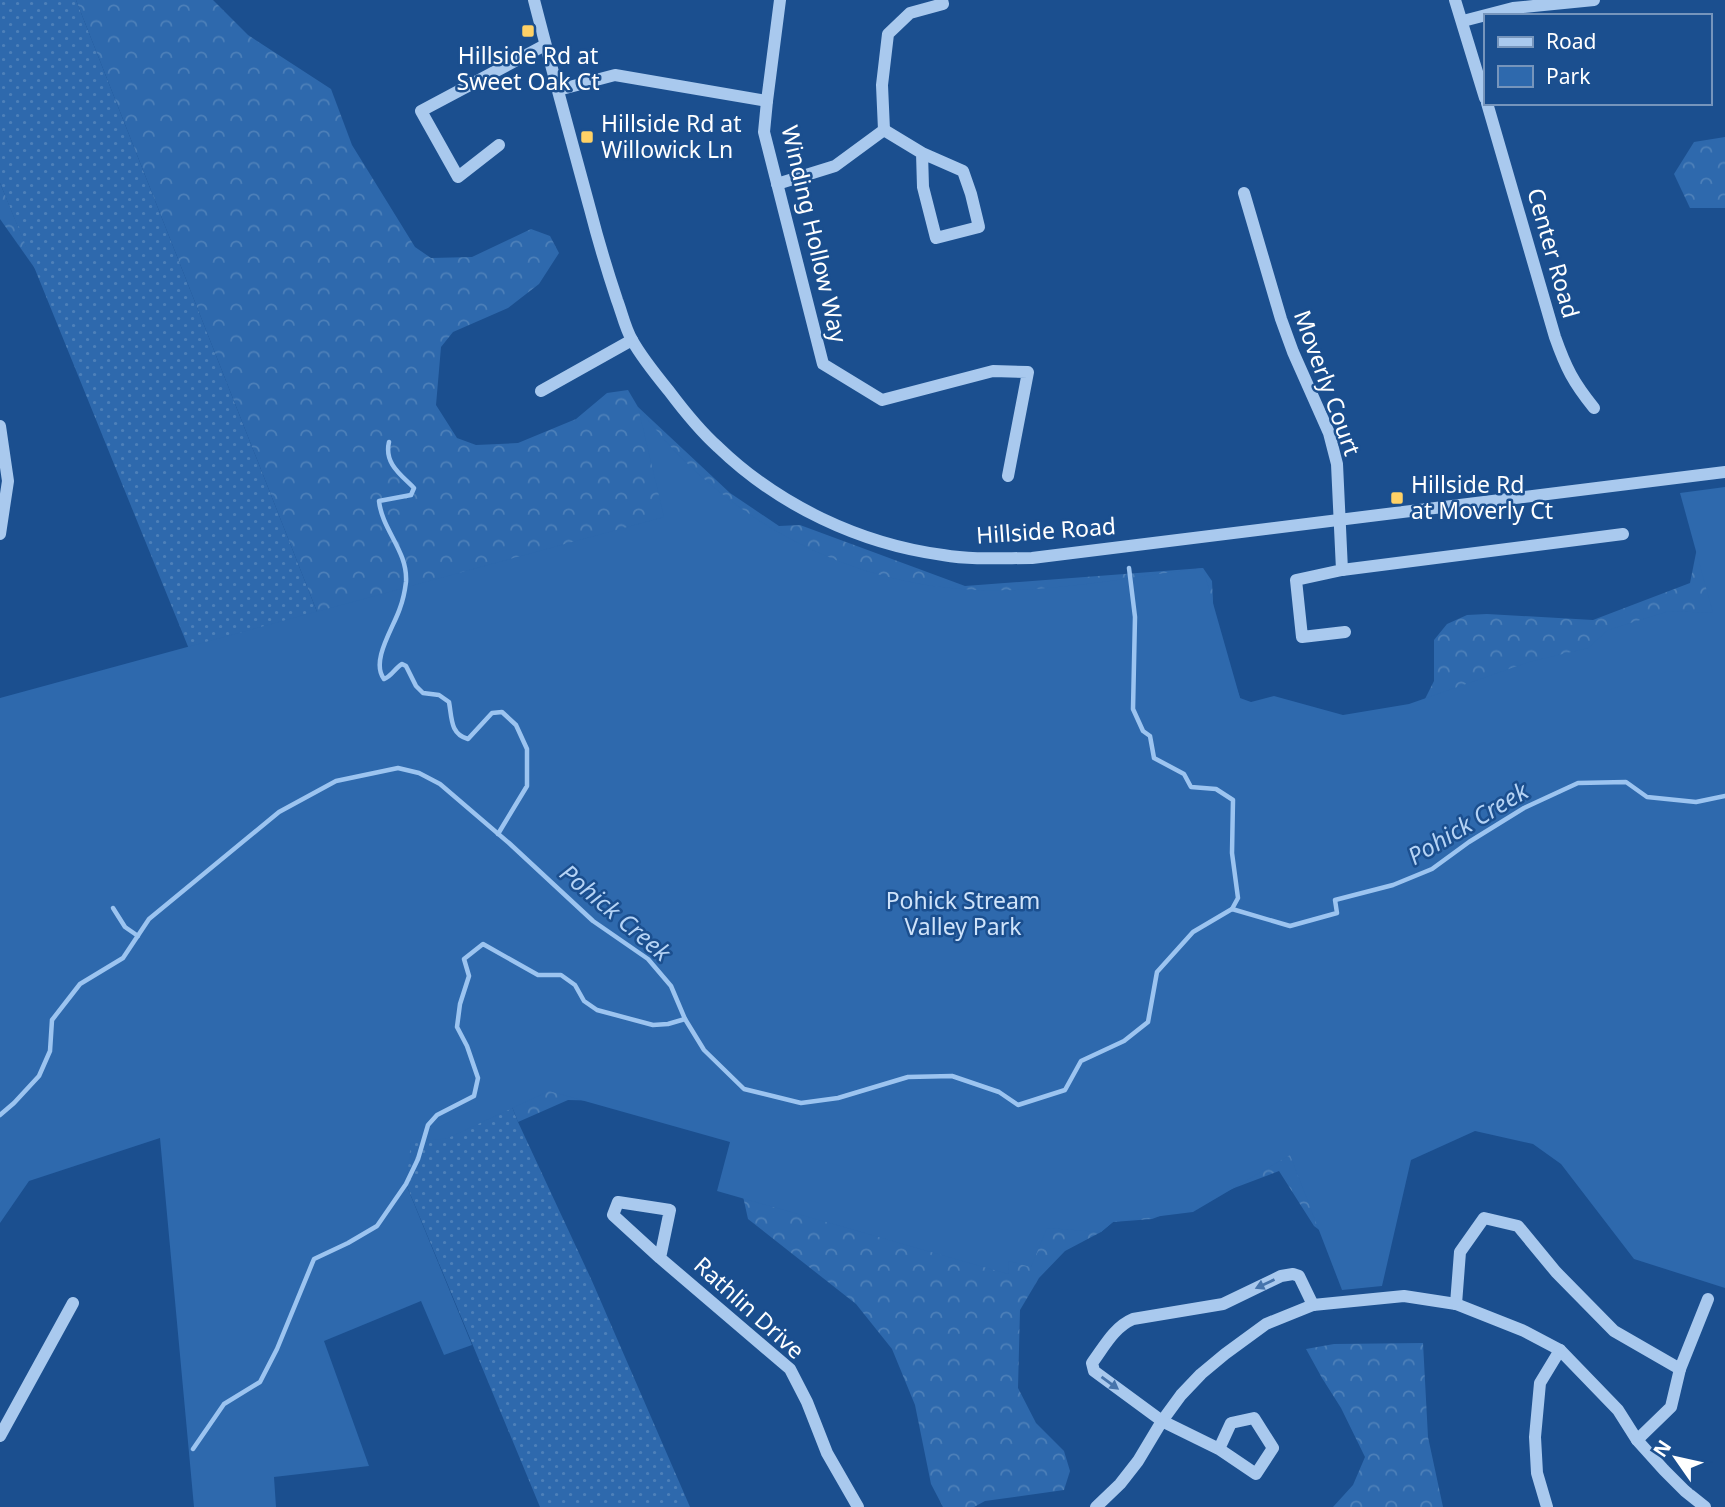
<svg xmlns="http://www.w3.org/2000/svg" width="1725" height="1507" font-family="'Noto Sans',sans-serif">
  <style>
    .grass { fill: url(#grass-dots) }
    .forest { fill: url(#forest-crowns) }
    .park { fill: #2e69ad }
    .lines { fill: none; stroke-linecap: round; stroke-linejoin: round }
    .stream { stroke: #9cc4f0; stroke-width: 4.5 }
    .minor { stroke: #a9c9ee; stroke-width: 12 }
    .oneway { fill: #4674ac }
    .poi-dot { fill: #ffd166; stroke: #1b4f8f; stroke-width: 2.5 }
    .labels { text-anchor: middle; stroke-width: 5; stroke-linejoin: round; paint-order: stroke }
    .poi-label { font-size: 23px; fill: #fff; stroke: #1b4f8f; text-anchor: start }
    .street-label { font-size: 23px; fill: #fff; stroke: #1b4f8f }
    .park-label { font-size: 23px; fill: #cfe3fa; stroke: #1b4f8f }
    .water-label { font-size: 24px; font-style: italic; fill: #b5d3f5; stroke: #1b4f8f }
  </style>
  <defs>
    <pattern id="grass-dots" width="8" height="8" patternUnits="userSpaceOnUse" patternTransform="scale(1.75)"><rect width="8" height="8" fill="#2e69ad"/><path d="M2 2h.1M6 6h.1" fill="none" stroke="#4d80b9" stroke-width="1.8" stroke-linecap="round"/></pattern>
    <pattern id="forest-crowns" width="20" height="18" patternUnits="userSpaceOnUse" patternTransform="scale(1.75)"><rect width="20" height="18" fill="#2e69ad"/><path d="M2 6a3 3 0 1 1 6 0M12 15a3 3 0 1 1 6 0" fill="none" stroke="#4d80b9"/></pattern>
  </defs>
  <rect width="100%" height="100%" fill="#1b4f8f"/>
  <polygon class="grass" points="0,0 76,0 518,1122 592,1281 690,1507 540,1507 406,1184 0,183"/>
  <g class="forest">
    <polygon points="76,0 213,0 248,35 331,89 352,145 415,247 431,258 472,257 531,229 550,236 559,253 539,284 508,308 453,332 441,347 436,405 457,438 476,445 518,443 576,419 607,393 628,390 638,407 730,493 779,526 800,525 965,586 1203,568 1212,581 1214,621 1240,698 1253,726 1408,709 1425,699 1434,681 1434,640 1447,624 1467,615 1487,614 1593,620 1690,583 1698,543 1725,500 1725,1226 1473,1082 1334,1241 1314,1226 1279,1171 1152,1219 1113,1222 1101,1232 1065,1251 1039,1278 1020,1310 1018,1388 1036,1423 1064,1451 1070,1471 1064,1490 985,1501 974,1507 943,1507 931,1484 915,1405 892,1349 856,1304 748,1219 731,1142 646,1107 607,1101 568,1100 518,1122"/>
    <polygon points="1725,137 1725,208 1690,208 1674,174 1694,142"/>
    <polygon points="0,183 36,270 0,219"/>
    <polygon points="1423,1343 1428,1437 1443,1507 1333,1507 1353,1485 1365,1457 1341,1408 1322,1378 1306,1349 1334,1344"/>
  </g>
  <path class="park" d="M638,407C717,514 842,585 976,590C1052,593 1129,577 1203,568L1240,698L1251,702L1274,696L1343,715L1409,704L1529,662L1588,648L1608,630L1669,611L1713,613L1680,493L1725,487V1288L1634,1259L1561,1164L1533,1144L1475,1131L1411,1160L1382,1286L1342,1290L1290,1155L1193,1212L1113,1222L1101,1232L1047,1228L1031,1267L1009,1261L1008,1274L717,1191L730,1142L549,1091L448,1138L411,1143L406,1184L472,1345L444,1355L421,1301L324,1341L369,1466L274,1477L276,1507H194L160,1138L29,1181L0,1223V698L664,517Z"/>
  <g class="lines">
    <g class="stream">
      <path d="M389,442C384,463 400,474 414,488L411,495L379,501C382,530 408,551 406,582C405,590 403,600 400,608C394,627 370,661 384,679C391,677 395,668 402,664L406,666L416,686L423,693L439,695L449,702C452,718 450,734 468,739L492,713L502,712L516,725L527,749V786L498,834"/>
      <polyline points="1129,568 1135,617 1133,709 1143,731 1150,736 1154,758 1184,774 1191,787 1216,789 1233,800 1232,853 1238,898 1232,909"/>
      <polyline points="113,908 125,927 138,936"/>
      <polyline points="0,1115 14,1103 39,1076 50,1051 52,1020 80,984 123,958 149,919 279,812 336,781 398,768 419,773 440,784 509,843 593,921 648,959 671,986 685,1019 704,1050 744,1089 801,1103 838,1098 908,1077 952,1076 999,1092 1018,1105 1065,1090 1081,1061 1124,1041 1148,1022 1157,972 1193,932 1232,909 1290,926 1337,913 1335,900 1393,885 1432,869 1469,842 1524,808 1578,783 1626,782 1647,797 1696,802 1725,796"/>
      <polyline points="193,1449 224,1404 260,1382 277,1349 314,1259 348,1243 377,1226 406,1184 418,1159 428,1125 437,1115 474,1096 478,1078 467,1046 457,1027 460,1004 469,976 464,959 483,944 538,975 561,975 575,985 584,1001 597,1010 653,1025 668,1024 685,1019"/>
    </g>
    <g class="minor">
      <path d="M534,0C552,70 571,139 590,209C598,240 607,270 617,300C622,313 625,328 632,340C642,358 656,375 669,391C684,411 699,430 718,447C778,505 860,544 943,555C972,560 1002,558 1032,558L1725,472"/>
      <polyline points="780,0 767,101 764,132 823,364 882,400 993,371 1028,372 1008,476"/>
      <polyline points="1455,0 1485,98"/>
      <polyline points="1463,21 1513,8 1594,0"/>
      <polyline points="558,90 615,75 767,101"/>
      <path d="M1487,103L1555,337C1566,368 1573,382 1594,408"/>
      <polyline points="884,130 922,153 923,187 936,238 979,227 971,194 963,171 922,153"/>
      <polyline points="884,130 882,85 888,34 910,13 943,4 942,0"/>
      <polyline points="499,145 458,177 421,111 545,45"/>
      <polyline points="777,184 835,166 884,130"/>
      <polyline points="1244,193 1281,319 1293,352 1329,433 1337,464 1342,570 1296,580 1302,637 1345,632"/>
      <polyline points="541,391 632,340"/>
      <polyline points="0,426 8,481 0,534"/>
      <polyline points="1342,570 1623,534"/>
      <polyline points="660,1258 670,1210 618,1202 613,1215 660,1258 790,1369 807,1402 827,1453 858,1507"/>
      <polyline points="1456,1304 1460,1252 1484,1218 1518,1226 1556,1272 1614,1331 1680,1369 1708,1299"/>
      <polyline points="0,1436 73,1303"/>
      <polyline points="1637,1440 1671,1407 1680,1369"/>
      <path d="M1219,1449L1231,1423L1254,1418L1273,1448L1256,1474L1219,1449L1162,1421L1094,1371L1092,1363C1104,1347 1114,1327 1133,1319L1223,1304L1281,1276L1293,1274L1299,1276L1313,1305"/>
      <polyline points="1096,1507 1120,1484 1138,1461 1162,1421 1181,1395 1201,1374 1225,1354 1266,1324 1313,1305 1404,1296 1456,1304 1524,1331 1560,1350 1618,1410 1637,1440 1664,1470 1685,1491 1705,1507"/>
      <polyline points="1547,1507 1537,1473 1535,1437 1540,1383 1560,1350"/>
    </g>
  </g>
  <defs><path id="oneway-solid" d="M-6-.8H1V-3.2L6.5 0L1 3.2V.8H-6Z" transform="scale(1.75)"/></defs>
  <g class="oneway">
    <use href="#oneway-solid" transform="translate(1265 1284) rotate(155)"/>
    <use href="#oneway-solid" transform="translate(1110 1383) rotate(36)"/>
  </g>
  <g class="poi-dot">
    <rect x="521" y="24" width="14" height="14" rx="3.5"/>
    <rect x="580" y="130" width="14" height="14" rx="3.5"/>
    <rect x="1390" y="491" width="14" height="14" rx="3.5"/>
  </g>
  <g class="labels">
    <g class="poi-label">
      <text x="528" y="64" text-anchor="middle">Hillside Rd at<tspan x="528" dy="26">Sweet Oak Ct</tspan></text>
      <text x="601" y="132">Hillside Rd at<tspan x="601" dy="26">Willowick Ln</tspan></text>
      <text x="1411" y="493">Hillside Rd<tspan x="1411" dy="26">at Moverly Ct</tspan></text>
    </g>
    <g class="street-label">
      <text transform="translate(814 234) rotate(77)" y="8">Winding Hollow Way</text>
      <text transform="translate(1553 253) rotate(74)" y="8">Center Road</text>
      <text transform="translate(1327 383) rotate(70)" y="8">Moverly Court</text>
      <text transform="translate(1046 531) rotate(-4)" y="8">Hillside Road</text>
      <text transform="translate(749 1308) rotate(42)" y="8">Rathlin Drive</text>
    </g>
    <g class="park-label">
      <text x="963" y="909">Pohick Stream<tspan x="963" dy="26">Valley Park</tspan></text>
    </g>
    <g class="water-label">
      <text transform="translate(1468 824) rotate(-31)" y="8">Pohick Creek</text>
      <text transform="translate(615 913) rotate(40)" y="8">Pohick Creek</text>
    </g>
  </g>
  <rect x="1484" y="14" width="228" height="91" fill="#1b4f8f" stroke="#7695bc" stroke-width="2"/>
  <rect x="1498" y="37" width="35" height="10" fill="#a9c9ee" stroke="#7695bc" stroke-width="2"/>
  <text x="1546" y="49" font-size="21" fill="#ffffff">Road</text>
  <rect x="1498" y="66" width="35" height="21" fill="#2e69ad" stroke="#7695bc" stroke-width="2"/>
  <text x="1546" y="84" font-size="21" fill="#ffffff">Park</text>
  <g transform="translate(1676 1458) rotate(304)" stroke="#1b4f8f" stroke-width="5" paint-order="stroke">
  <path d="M0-5L12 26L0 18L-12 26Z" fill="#ffffff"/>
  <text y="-10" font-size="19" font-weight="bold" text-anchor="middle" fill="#ffffff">N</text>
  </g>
</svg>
